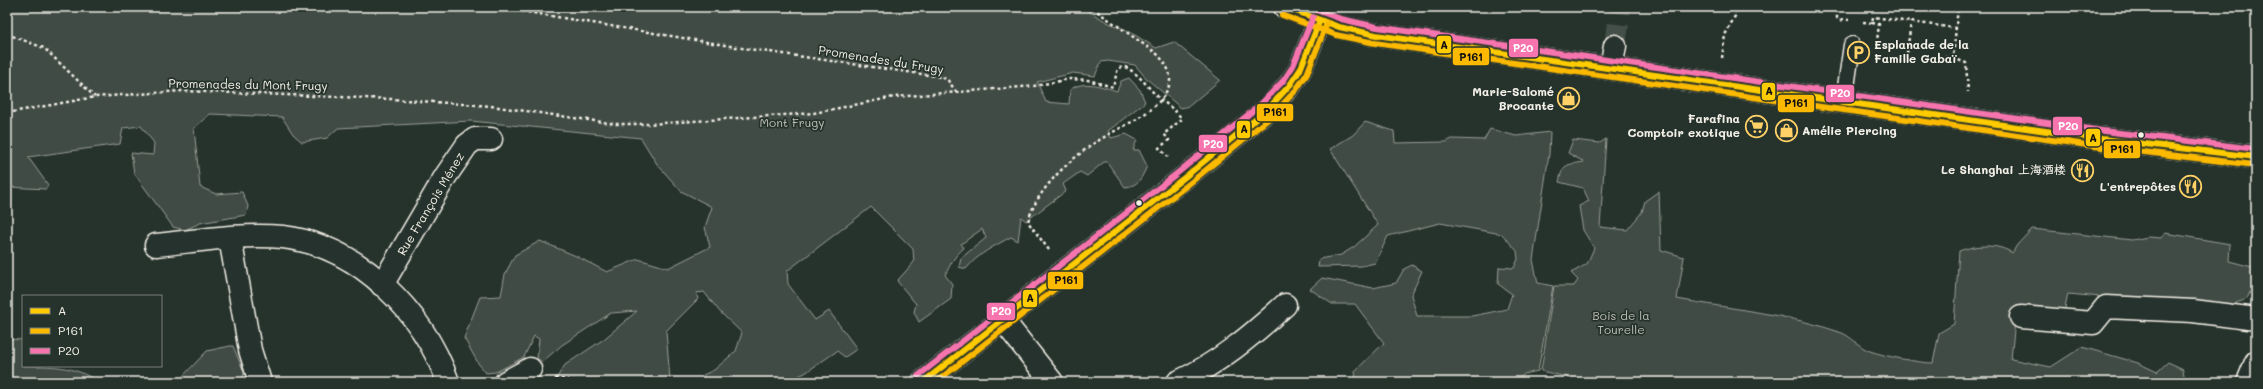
<svg xmlns="http://www.w3.org/2000/svg" width="2263" height="389" font-family="Mali,'LXGW WenKai TC',sans-serif">
  <style>
    .green { fill: #414b45; stroke: #9a9e96 }
    .lines { fill: none; stroke-linecap: round; stroke-linejoin: round }
    .street-tunnel { stroke: #455049; stroke-width: 22; stroke-dasharray: 22 11; stroke-linecap: butt }
    .lane-casing { stroke: #f4f1e8; stroke-width: 19 }
    .street-casing { stroke: #f4f1e8; stroke-width: 25 }
    .secondary-casing { stroke: #f4f1e8; stroke-width: 25 }
    .path { stroke: #f4f1e8; stroke-width: 2.5; stroke-dasharray: 3 3; stroke-linecap: butt }
    .lane { stroke: #26332d; stroke-width: 16 }
    .street { stroke: #26332d; stroke-width: 22 }
    .secondary { stroke: #26332d; stroke-width: 22 }
    .bus-1-casing { stroke: #26332d; stroke-width: 9 }
    .bus-2-casing { stroke: #26332d; stroke-width: 9 }
    .bus-3-casing { stroke: #26332d; stroke-width: 9 }
    .bus-1 { stroke: #fecc00; stroke-width: 6 }
    .bus-2 { stroke: #fbb900; stroke-width: 6 }
    .bus-3 { stroke: #f774ae; stroke-width: 6 }
    .bus-dot { fill: #f4f1e8; stroke: #26332d; stroke-width: 1.5 }
    .labels { text-anchor: middle; stroke-width: 3.5; stroke-linejoin: round; paint-order: stroke }
    .poi-label { font-size: 12px; font-weight: bold; fill: #f4f1e8; stroke: #26332d; text-anchor: end }
    .street-label { font-size: 12px; fill: #f4f1e8; stroke: #26332d }
    .park-label { font-size: 12px; fill: #bebfb7; stroke: #26332d }
    .line-badge { stroke: #26332d; stroke-width: 1.5 }
    .badge-label { font-size: 11px; text-anchor: middle; font-weight: bold; fill: #fff }
    .pale-badge-label { font-size: 11px; text-anchor: middle; font-weight: bold; fill: #111 }
  </style>
  <rect width="100%" height="100%" fill="#26332d"/>
  <filter id="ink" filterUnits="userSpaceOnUse"><feTurbulence type="fractalNoise" baseFrequency=".025" numOctaves="2"/><feDisplacementMap in="SourceGraphic" scale="8" xChannelSelector="R" yChannelSelector="G"/><feConvolveMatrix kernelMatrix="1 2 1 2 8 2 1 2 1" color-interpolation-filters="sRGB"/></filter>
  <g filter="url(#ink)">
    <g class="green">
      <path d="M7,7H1089L1088,11L1109,23L1127,30L1156,48L1174,42L1220,80L1189,106L1181,108L1147,79L1135,65L1108,61L1101,62L1095,76L1073,73L1037,82L1046,102L1069,104L1070,90C1083,79 1103,87 1117,91L1121,81L1129,78L1140,90L1145,102L1108,131L1111,138L1126,134L1137,140L1133,150H1139L1147,166C1142,177 1139,186 1125,187L1107,162H1104L1087,176L1080,172L1063,184L1066,191L1026,221L1021,217L1018,241L1011,237C994,246 978,254 966,269L959,267L961,258L986,238L982,229L961,244L964,248C953,257 951,264 945,275L952,284L951,299L919,322L914,312L916,304L897,281L914,262L913,249L871,207L787,271L788,284L815,320L829,311L857,349L845,357L837,351L805,373L785,382H705L703,375L714,370L736,351L742,333L720,312L704,292L696,293L698,299L666,331L670,379L676,382H554L565,365L604,339L637,311L611,313L562,345L542,362L537,358L539,339L534,336L524,357L496,372L486,373L478,363L464,338L480,297L501,296L505,274L515,255L540,241L576,256L607,272L638,259L668,268L710,247L705,227L712,207L681,191L657,164L641,138L471,121L338,128L327,138L302,142L293,134L282,117L210,114L194,128L200,187L216,194L242,192L248,206L246,215L200,223L185,230L173,227L134,173L131,153L153,155L154,143L141,126L123,128L120,144L28,157L48,185L46,189L7,187Z"/>
      <polygon points="1365,122 1394,131 1395,143 1446,142 1452,139 1484,140 1490,129 1516,136 1550,132 1549,154 1533,260 1538,283 1553,286 1538,371 1524,374 1516,382 1356,382 1355,371 1384,343 1355,304 1332,304 1310,289 1322,278 1373,288 1396,283 1404,269 1412,265 1422,271 1411,295 1417,316 1472,316 1507,309 1512,294 1498,284 1499,267 1514,268 1518,259 1517,251 1502,234 1440,223 1388,236 1375,263 1362,266 1318,267 1319,259 1341,255 1354,247 1378,225 1330,149 1353,135"/>
      <path d="M1606,139L1600,227L1627,230L1642,212L1645,201L1659,191L1661,250L1684,257L1677,299C1731,309 1790,314 1842,333C1852,337 1860,348 1870,351C1884,356 1919,363 1933,363L1939,333L1954,324L1959,251C1975,245 1998,243 2012,253L2017,245L2032,229L2132,240L2148,237L2161,238L2165,233L2230,244L2229,261L2256,268V278L2247,299L2223,308L2068,294L2064,313L2016,312L2011,359L2051,367L2082,347L2138,363L2157,372L2168,362L2183,369L2185,382H1575L1567,377L1541,371L1554,286H1574L1578,280L1571,273L1587,264L1594,248L1583,230L1579,206L1589,201L1583,188L1559,182C1563,163 1566,165 1584,162L1568,153L1573,140L1600,143Z"/>
      <path d="M7,339L23,340V366C54,366 72,365 99,382H7Z"/>
      <polygon points="230,346 233,346 244,372 242,382 170,382 180,379 207,351"/>
    </g>
    <g class="lines">
      <polyline class="street-tunnel" points="1615,46 1620,7"/>
      <defs>
        <polyline id="lane" points="1844,101 1852,45"/>
        <g id="street">
          <polyline points="1611,68 1615,46"/>
          <polyline points="230,238 250,350 260,382"/>
          <path d="M156,245C197,241 241,233 283,237C360,246 423,312 448,382"/>
          <polyline points="382,285 445,177 467,145 475,139 491,139"/>
          <polyline points="2021,317 2093,323 2106,307 2193,311 2256,319"/>
          <polyline points="1003,320 1052,382"/>
          <polyline points="506,382 530,369"/>
          <path d="M1178,382C1219,363 1252,335 1285,305"/>
          <polyline points="2248,382 2256,362"/>
        </g>
        <g id="secondary">
          <polyline points="1285,7 1339,27 1376,35 2102,139 2256,157"/>
          <polyline points="923,382 1185,177 1267,110 1290,85 1300,70 1320,20"/>
        </g>
      </defs>
      <use href="#lane" class="lane-casing"/>
      <use href="#street" class="street-casing"/>
      <use href="#secondary" class="secondary-casing"/>
      <g class="path">
        <polyline points="498,7 742,48 935,76 947,79 957,93"/>
        <polyline points="1819,7 1837,10 1837,18 1841,19 1841,24"/>
        <polyline points="1841,19 1849,20"/>
        <polyline points="1863,22 1872,23 1873,17 1956,28"/>
        <polyline points="1872,23 1879,24 1877,41"/>
        <polyline points="7,34 44,48 95,97"/>
        <polyline points="1907,53 1911,22"/>
        <polyline points="1945,57 1953,58 1958,7"/>
        <polyline points="1722,58 1725,35 1735,16 1736,7"/>
        <polyline points="1953,58 1966,63 1968,92"/>
        <path d="M7,113L95,97L182,91L391,99L491,106L616,124H649L814,113L894,97L1034,86L1070,79L1088,80L1113,87L1118,68L1125,67C1138,73 1146,85 1156,95C1165,104 1174,108 1182,119L1164,134L1169,140L1159,148L1168,157"/>
        <path d="M1049,250L1028,222C1036,188 1076,153 1106,136C1126,124 1158,112 1168,88C1174,75 1166,63 1156,53L1091,7"/>
        <polyline points="555,378 581,382"/>
      </g>
      <use href="#lane" class="lane"/>
      <use href="#street" class="street"/>
      <use href="#secondary" class="secondary"/>
      <defs>
        <g id="bus-1">
          <polyline points="1285,7 1339,27 1376,35 2102,139 2256,157"/>
          <polyline points="923,382 1185,177 1267,110 1290,85 1300,70 1320,20"/>
        </g>
        <g id="bus-2">
          <polyline points="1282,15 1336,35 1375,43 2101,147 2255,165"/>
          <polyline points="936,382 1190,183 1272,116 1296,90 1307,74 1327,23"/>
        </g>
        <g id="bus-3">
          <polyline points="1308,7 1341,19 1377,27 2103,131 2256,149"/>
          <polyline points="918,376 1180,171 1261,104 1284,80 1293,66 1313,17"/>
        </g>
      </defs>
      <use href="#bus-1" class="bus-1-casing"/>
      <use href="#bus-2" class="bus-2-casing"/>
      <use href="#bus-3" class="bus-3-casing"/>
      <use href="#bus-1" class="bus-1"/>
      <use href="#bus-2" class="bus-2"/>
      <use href="#bus-3" class="bus-3"/>
    </g>
  </g>
  <defs>
    <symbol id="parking-ring" viewBox="-11 -11 22 22"><circle r="9.5" fill="#26332d" stroke="#ffd166" stroke-width="1.5"/><path d="M-3.5-5.5H1a3.5 3.5 0 0 1 0 7H-1V5.5H-3.5ZM-1-3.4V-.6H.8a1.4 1.4 0 0 0 0-2.8Z" fill="#ffd166"/></symbol>
    <symbol id="shop-ring" viewBox="-11 -11 22 22"><circle r="9.5" fill="#26332d" stroke="#ffd166" stroke-width="1.5"/><path d="M-5-2.5h2.3a2.7 3.5 0 0 1 5.4 0H5L5.5 6h-11ZM-1.5-2.5h3a1.5 2.3 0 0 0-3 0Z" fill="#ffd166"/></symbol>
    <symbol id="supermarket-ring" viewBox="-11 -11 22 22"><circle r="9.5" fill="#26332d" stroke="#ffd166" stroke-width="1.5"/><path d="M-6-5.5h2.5l.6 2H6L4.5 2H-2.5L-4.4-4H-6ZM-1.5 3.2a1.3 1.3 0 1 0 .1 0ZM3 3.2a1.3 1.3 0 1 0 .1 0Z" fill="#ffd166"/></symbol>
    <symbol id="restaurant-ring" viewBox="-11 -11 22 22"><circle r="9.5" fill="#26332d" stroke="#ffd166" stroke-width="1.5"/><path d="M-5-6h1v4h1v-4h1v4h1v-4h1v5L-1.5 .5V6h-2V.5L-5-1ZM5-6V6H3V1.5H1.5Q1.5-4 5-6Z" fill="#ffd166"/></symbol>
  </defs>
  <g fill-rule="evenodd">
    <use href="#parking-ring" x="1846" y="40" width="25" height="25"/>
    <use href="#shop-ring" x="1556" y="86" width="25" height="25"/>
    <use href="#supermarket-ring" x="1744" y="114" width="25" height="25"/>
    <use href="#shop-ring" x="1774" y="118" width="25" height="25"/>
    <use href="#restaurant-ring" x="2070" y="158" width="25" height="25"/>
    <use href="#restaurant-ring" x="2178" y="174" width="25" height="25"/>
  </g>
  <g class="bus-dot">
    <circle cx="2141" cy="135" r="3.5"/>
    <circle cx="1139" cy="203" r="3.5"/>
  </g>
  <g class="labels">
    <g class="poi-label">
      <text x="1874" y="49" text-anchor="start">Esplanade de la<tspan x="1874" dy="14">Famille Gabaï</tspan></text>
      <text x="1554" y="96">Marie-Salomé<tspan x="1554" dy="14">Brocante</tspan></text>
      <text x="1740" y="123">Farafina<tspan x="1740" dy="14">Comptoir exotique</tspan></text>
      <text x="1802" y="135" text-anchor="start">Amélie Piercing</text>
      <text x="2066" y="174">Le Shanghai 上海酒楼</text>
      <text x="2176" y="191">L'entrepôtes</text>
    </g>
    <g class="street-label">
      <text transform="translate(881 60) rotate(9)" y="4">Promenades du Frugy</text>
      <text transform="translate(248 85) rotate(1)" y="4">Promenades du Mont Frugy</text>
      <text transform="translate(431 204) rotate(-59)" y="4">Rue François Ménez</text>
    </g>
    <g class="park-label">
      <text x="792" y="127">Mont Frugy</text>
      <text x="1621" y="320">Bois de la<tspan x="1621" dy="14">Tourelle</tspan></text>
    </g>
  </g>
  <g class="line-badge">
    <rect x="1436" y="35" width="16" height="19" rx="4" fill="#fecc00"/>
    <rect x="1508" y="38" width="31" height="20" rx="4" fill="#f774ae"/>
    <rect x="1452" y="47" width="38" height="19" rx="4" fill="#fbb900"/>
    <rect x="1761" y="82" width="15" height="19" rx="4" fill="#fecc00"/>
    <rect x="1825" y="84" width="30" height="19" rx="4" fill="#f774ae"/>
    <rect x="1777" y="94" width="38" height="19" rx="4" fill="#fbb900"/>
    <rect x="1256" y="103" width="38" height="19" rx="4" fill="#fbb900"/>
    <rect x="2052" y="116" width="31" height="20" rx="4" fill="#f774ae"/>
    <rect x="1236" y="120" width="15" height="19" rx="4" fill="#fecc00"/>
    <rect x="2085" y="128" width="16" height="19" rx="4" fill="#fecc00"/>
    <rect x="1198" y="134" width="30" height="19" rx="4" fill="#f774ae"/>
    <rect x="2103" y="140" width="38" height="19" rx="4" fill="#fbb900"/>
    <rect x="1047" y="271" width="37" height="19" rx="4" fill="#fbb900"/>
    <rect x="1022" y="289" width="16" height="19" rx="4" fill="#fecc00"/>
    <rect x="986" y="302" width="30" height="19" rx="4" fill="#f774ae"/>
  </g>
  <g class="badge-label">
    <text x="1523" y="52">P20</text>
    <text x="1840" y="97">P20</text>
    <text x="2068" y="130">P20</text>
    <text x="1213" y="148">P20</text>
    <text x="1001" y="315">P20</text>
  </g>
  <g class="pale-badge-label">
    <text x="1444" y="49">A</text>
    <text x="1471" y="61">P161</text>
    <text x="1769" y="95">A</text>
    <text x="1796" y="107">P161</text>
    <text x="1275" y="116">P161</text>
    <text x="1244" y="133">A</text>
    <text x="2093" y="142">A</text>
    <text x="2122" y="153">P161</text>
    <text x="1066" y="284">P161</text>
    <text x="1030" y="302">A</text>
  </g>
  <rect width="2263" height="389" fill="none" stroke="#26332d" stroke-width="24"/>
  <rect x="12" y="12" width="2239" height="365" fill="none" stroke="#f4f1e8" stroke-width="1.5" filter="url(#ink)"/>
  <rect x="22" y="295" width="140" height="72" fill="#26332d" stroke="#787f78"/>
  <rect x="30" y="308" width="20" height="6" fill="#fecc00" stroke="#787f78"/>
  <text x="58" y="315" font-size="12" fill="#f4f1e8">A</text>
  <rect x="30" y="328" width="20" height="6" fill="#fbb900" stroke="#787f78"/>
  <text x="58" y="335" font-size="12" fill="#f4f1e8">P161</text>
  <rect x="30" y="348" width="20" height="6" fill="#f774ae" stroke="#787f78"/>
  <text x="58" y="355" font-size="12" fill="#f4f1e8">P20</text>
</svg>
